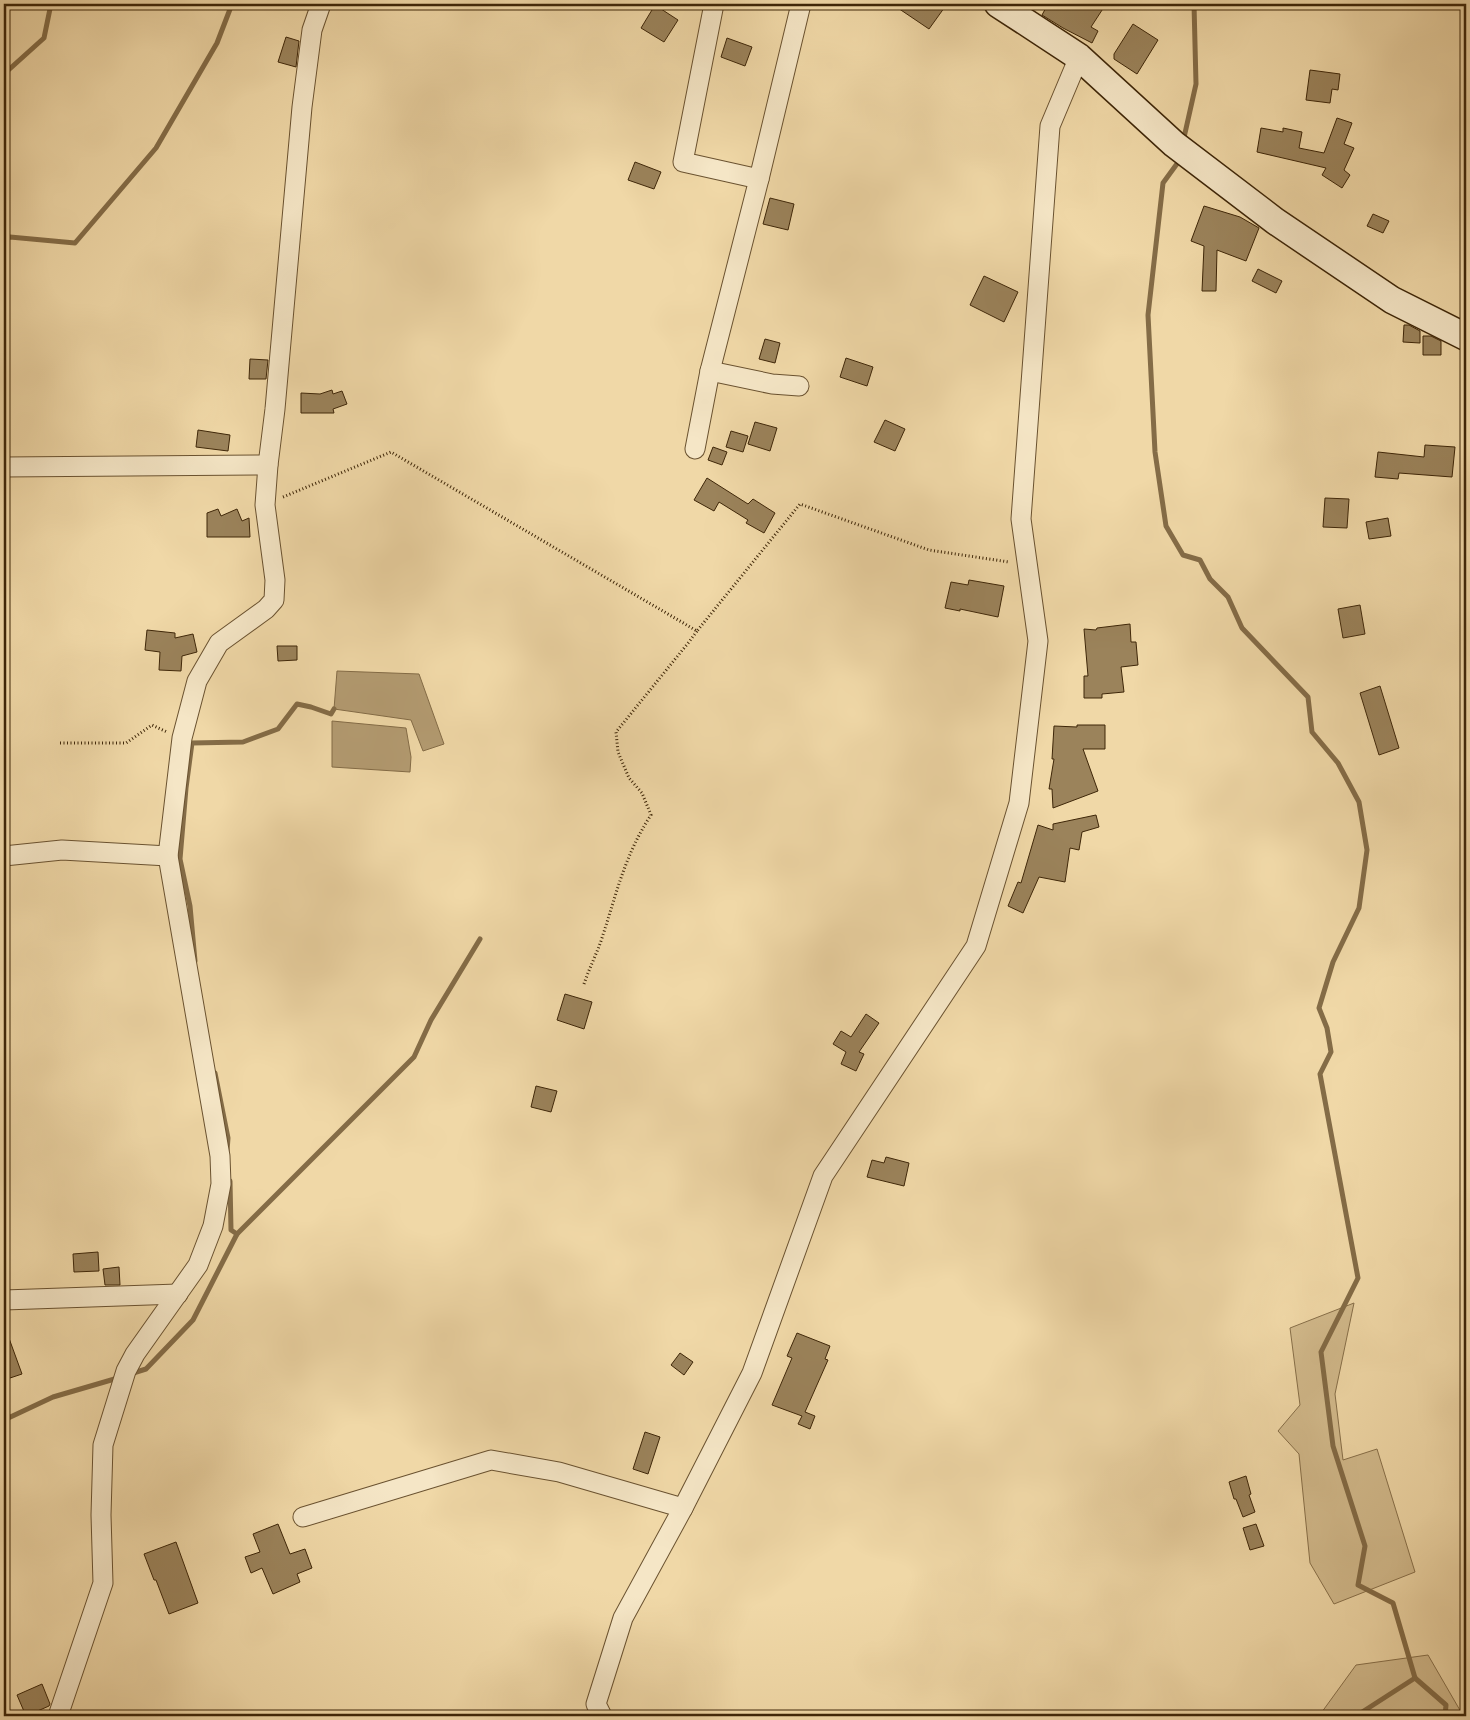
<svg xmlns="http://www.w3.org/2000/svg" width="1470" height="1720" font-family="'IM FELL English',serif">
  <style>
    .green { fill: #d2ba8c; stroke: #88704a }
    .water { fill: #b39b71; stroke: #846c47 }
    .lines { fill: none; stroke-linecap: round; stroke-linejoin: round }
    .stream { stroke: #846c47; stroke-width: 5 }
    .building { fill: #9b835b; stroke: #3e2608 }
    .street-casing { stroke: #6a5230; stroke-width: 21 }
    .secondary-casing { stroke: #3e2608; stroke-width: 29 }
    .path { stroke: #3e2608; stroke-width: 3; stroke-dasharray: 1 2.5; stroke-linecap: butt }
    .street { stroke: #f5e6c6; stroke-width: 19 }
    .secondary { stroke: #f5e6c6; stroke-width: 26 }
  </style>
  <rect width="100%" height="100%" fill="#f0d8a7"/>
  <filter id="stains"><feTurbulence type="fractalNoise" baseFrequency=".004" numOctaves="4"/><feColorMatrix values="0 0 0 0 .2 0 0 0 0 .09 0 0 0 0 .02 0 0 0 .5 -.17"/></filter>
  <radialGradient id="worn" r=".72"><stop offset=".6" stop-color="#630" stop-opacity="0"/><stop offset="1" stop-color="#630" stop-opacity=".3"/></radialGradient>
  <g class="green">
    <polygon points="1354,1303 1335,1394 1343,1460 1377,1449 1415,1572 1334,1604 1310,1563 1299,1454 1278,1431 1300,1405 1290,1328"/>
    <polygon points="1428,1655 1461,1712 1461,1716 1319,1716 1356,1665"/>
  </g>
  <g class="water">
    <polygon points="337,671 419,674 444,744 423,751 411,720 334,709"/>
    <polygon points="332,721 406,728 411,757 410,772 332,767"/>
  </g>
  <g class="lines">
    <g class="stream">
      <polyline points="4,74 44,38 51,4"/>
      <polyline points="1183,142 1196,84 1194,4"/>
      <polyline points="1180,157 1179,161 1163,183 1148,315 1155,452 1166,526 1183,555 1200,560 1210,579 1228,597 1242,628 1308,697 1312,732 1338,763 1359,802 1367,850 1359,908 1333,962 1319,1008 1327,1028 1331,1052 1320,1074 1358,1278 1321,1352 1333,1446 1365,1546 1358,1585 1393,1603 1415,1678 1356,1716"/>
      <polyline points="4,239 10,237 75,243 156,148 217,43 232,4"/>
      <polyline points="195,961 190,906 180,859 186,788 192,743 243,742 278,729 297,704 311,707 331,714 334,709"/>
      <polyline points="215,1073 228,1138 227,1151"/>
      <polyline points="230,1181 231,1230 237,1234"/>
      <polyline points="130,1374 146,1369 193,1320 237,1234 414,1057 431,1020 480,939"/>
      <polyline points="4,1420 53,1397 118,1378"/>
      <polyline points="1415,1678 1446,1705 1445,1716"/>
    </g>
  </g>
  <g class="building">
    <polygon points="892,4 947,4 929,29"/>
    <polygon points="1048,4 1106,4 1091,27 1098,31 1092,43 1063,28 1042,15"/>
    <polygon points="655,5 678,20 664,42 641,28"/>
    <polygon points="1133,24 1158,40 1137,74 1114,59 1114,54"/>
    <polygon points="286,37 299,41 296,67 278,62"/>
    <polygon points="727,38 752,47 745,66 721,57"/>
    <polygon points="1310,70 1340,74 1338,90 1332,89 1330,103 1306,100"/>
    <polygon points="1337,118 1352,123 1344,144 1354,148 1344,170 1350,175 1342,188 1322,175 1326,168 1257,152 1261,128 1283,132 1283,128 1302,132 1299,148 1324,153"/>
    <polygon points="635,162 661,172 654,189 628,180"/>
    <polygon points="770,198 794,204 788,230 763,224"/>
    <polygon points="1204,206 1240,217 1259,228 1246,261 1217,250 1216,291 1202,291 1204,246 1191,241"/>
    <polygon points="1373,214 1389,221 1383,233 1367,226"/>
    <polygon points="1258,269 1282,281 1276,293 1252,281"/>
    <polygon points="984,276 1018,292 1004,322 970,305"/>
    <polygon points="1404,325 1409,325 1420,331 1420,343 1403,342"/>
    <polygon points="1423,336 1431,336 1441,341 1441,355 1423,355"/>
    <polygon points="765,339 780,343 775,363 759,359"/>
    <polygon points="846,358 873,367 867,386 840,377"/>
    <polygon points="250,359 268,360 266,379 249,379"/>
    <polygon points="332,390 333,394 342,391 347,404 333,409 334,413 301,413 301,393 320,394"/>
    <polygon points="885,420 905,429 895,451 874,442"/>
    <polygon points="755,422 777,428 770,451 748,444"/>
    <polygon points="198,430 230,435 228,451 196,447"/>
    <polygon points="731,431 748,436 743,452 726,447"/>
    <polygon points="1425,445 1455,447 1452,477 1399,473 1398,479 1375,477 1378,452 1424,457"/>
    <polygon points="713,447 727,452 722,465 708,460"/>
    <polygon points="707,478 748,504 753,499 775,513 764,533 746,523 748,520 719,502 714,511 694,500"/>
    <polygon points="1325,498 1349,499 1347,528 1323,527"/>
    <polygon points="218,509 221,516 237,509 242,521 249,518 250,537 207,537 207,513"/>
    <polygon points="1388,518 1391,536 1369,539 1366,522"/>
    <polygon points="969,580 1004,586 998,617 960,609 960,611 945,608 951,582 968,585"/>
    <polygon points="1360,605 1365,634 1343,638 1338,609"/>
    <polygon points="1130,624 1131,642 1136,642 1138,665 1121,667 1124,692 1102,694 1102,698 1084,698 1084,676 1088,676 1084,629 1096,630 1097,628"/>
    <polygon points="147,630 175,633 175,638 193,634 197,652 182,656 181,671 159,670 160,652 145,650"/>
    <polygon points="277,646 297,646 297,660 278,661"/>
    <polygon points="1380,686 1399,748 1379,755 1360,693"/>
    <polygon points="1077,725 1105,725 1105,749 1083,749 1098,791 1053,808 1052,789 1049,789 1054,759 1052,759 1054,726 1077,727"/>
    <polygon points="1096,815 1099,827 1082,832 1079,850 1070,848 1065,882 1039,877 1023,913 1008,906 1018,882 1021,883 1038,825 1053,830 1053,824"/>
    <polygon points="565,994 592,1002 584,1029 557,1020"/>
    <polygon points="866,1014 879,1023 859,1052 864,1054 856,1071 841,1064 846,1052 833,1044 841,1031 851,1037"/>
    <polygon points="536,1086 557,1091 551,1112 531,1107"/>
    <polygon points="886,1157 909,1163 904,1186 867,1177 872,1160 884,1163"/>
    <polygon points="98,1252 99,1271 74,1272 73,1254"/>
    <polygon points="119,1267 120,1285 105,1285 103,1269"/>
    <polygon points="6,1330 22,1374 4,1380 4,1331"/>
    <polygon points="797,1333 830,1346 825,1359 828,1360 805,1412 815,1416 810,1429 798,1424 802,1416 772,1405 792,1358 787,1356"/>
    <polygon points="680,1353 693,1362 684,1375 671,1365"/>
    <polygon points="645,1432 660,1437 648,1474 633,1469"/>
    <polygon points="1246,1476 1251,1494 1249,1495 1255,1512 1243,1517 1236,1499 1234,1499 1229,1482"/>
    <polygon points="278,1524 290,1554 305,1549 312,1568 297,1574 300,1582 273,1594 262,1568 251,1573 245,1557 260,1552 253,1534"/>
    <polygon points="1256,1524 1264,1546 1250,1550 1243,1528"/>
    <polygon points="176,1542 198,1603 169,1614 156,1580 154,1580 144,1554"/>
    <polygon points="42,1684 50,1704 49,1706 26,1716 17,1695"/>
  </g>
  <g class="lines">
    <defs>
      <g id="street">
        <polyline points="759,179 801,4"/>
        <polyline points="710,371 772,384 799,386"/>
        <polyline points="695,449 710,371 759,179 683,162 714,4"/>
        <polyline points="4,467 268,465"/>
        <polyline points="4,856 62,850 168,856"/>
        <polyline points="4,1300 178,1294"/>
        <polyline points="303,1517 491,1460 559,1472 683,1508"/>
        <polyline points="58,1716 103,1583 101,1515 103,1445 126,1371 135,1354 198,1265 213,1226 221,1184 220,1156 168,856 182,738 197,681 219,643 266,609 274,600 275,580 265,505 268,465 275,409 302,107 312,30 321,4"/>
        <polyline points="602,1716 596,1704 623,1618 683,1508 752,1373 823,1176 976,946 1019,803 1038,641 1021,519 1050,126 1079,57"/>
      </g>
      <polyline id="secondary" points="998,4 1079,57 1174,144 1275,221 1392,300 1466,337"/>
    </defs>
    <use href="#street" class="street-casing"/>
    <use href="#secondary" class="secondary-casing"/>
    <g class="path">
      <polyline points="283,497 391,452 697,631 800,504 929,550 1009,562"/>
      <polyline points="60,743 126,743 152,725 167,732"/>
      <path d="M584,984C589,969 596,955 601,941C616,896 624,856 651,815L642,793L629,778L618,752L616,732L689,642L697,631"/>
    </g>
    <use href="#street" class="street"/>
    <use href="#secondary" class="secondary"/>
  </g>
  <rect width="1470" height="1720" fill="none" stroke="#f0d8a7" stroke-width="20"/>
  <rect x="5" y="5" width="1460" height="1710" fill="none" stroke="#3e2608" stroke-width="2.5"/>
  <rect x="10" y="10" width="1450" height="1700" fill="none" stroke="#3e2608"/>
  <rect width="100%" height="100%" filter="url(#stains)"/>
  <rect width="100%" height="100%" fill="url(#worn)"/>
</svg>
